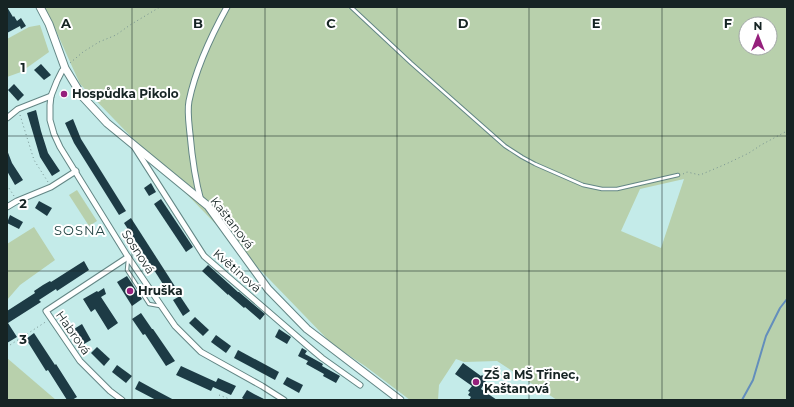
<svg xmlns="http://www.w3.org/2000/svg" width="794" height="407" font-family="Montserrat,sans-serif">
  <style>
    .green { fill: #b8d0ac; fill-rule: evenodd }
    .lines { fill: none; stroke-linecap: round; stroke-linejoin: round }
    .stream { stroke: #638ebc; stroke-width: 2 }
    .building { fill: #1d3b45 }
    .service-casing { stroke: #638685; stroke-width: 4.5 }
    .minor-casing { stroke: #638685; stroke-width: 7 }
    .tertiary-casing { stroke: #638685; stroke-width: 9 }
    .path { stroke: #769291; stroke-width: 1; stroke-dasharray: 1 3; stroke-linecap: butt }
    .service { stroke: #fff; stroke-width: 2.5 }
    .minor { stroke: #fff; stroke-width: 5 }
    .tertiary { stroke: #fff; stroke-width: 7 }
    .grid { fill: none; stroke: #162424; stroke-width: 1; stroke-opacity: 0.55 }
    .poi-dot { fill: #96207c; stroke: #fff; stroke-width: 1.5 }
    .labels { text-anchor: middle; stroke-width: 4; stroke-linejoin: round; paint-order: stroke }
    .poi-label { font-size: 12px; font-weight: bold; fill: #162424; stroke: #fff; text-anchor: start }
    .street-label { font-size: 12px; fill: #162424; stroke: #fff }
    .neighbourhood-label { font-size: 13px; letter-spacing: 1px; fill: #234544; stroke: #fff }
    .grid-label { font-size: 13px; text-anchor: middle; font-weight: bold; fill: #162424; stroke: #fff; stroke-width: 4; stroke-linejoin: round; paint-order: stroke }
  </style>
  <rect width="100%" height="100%" fill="#c4ebe9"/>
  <g class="green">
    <path d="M43,7H787V400H557L497,361L464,362L456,359L439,385L438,400H410L365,366L333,345L80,84L52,22ZM746,24H770V48H746ZM684,179L661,248L621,231L640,189Z"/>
    <polygon points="40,25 49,52 21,72 7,77 7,39 29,27"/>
    <polygon points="77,190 97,221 89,226 69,195"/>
    <polygon points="34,227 55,260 20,285 7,300 7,244"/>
    <polygon points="7,358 56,400 7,400"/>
  </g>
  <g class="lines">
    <polyline class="stream" points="742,400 753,380 766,336 780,308 787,299"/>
  </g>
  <g class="building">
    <polygon points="7,7 13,17 14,16 17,21 21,18 26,26 21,29 20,26 7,33"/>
    <polygon points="41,64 51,75 44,80 34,70"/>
    <polygon points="14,84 24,95 18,101 8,90"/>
    <polygon points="36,110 41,131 48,153 60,171 52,176 40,157 33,133 27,113"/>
    <polygon points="73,119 81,139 126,211 119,215 74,143 65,123"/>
    <polygon points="7,150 12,163 23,180 15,185 7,171"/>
    <polygon points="151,183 156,192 149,196 144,188"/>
    <polygon points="161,199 193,247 186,252 154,204"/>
    <polygon points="39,201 52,208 47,216 35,208"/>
    <polygon points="10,215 23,222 19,229 7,223"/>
    <polygon points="131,218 176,288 168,292 124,223"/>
    <polygon points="84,261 89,270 57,291 56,289 39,300 41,302 8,323 17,337 7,343 7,311 35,293 34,291 43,285 50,281 51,282"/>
    <polygon points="208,265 238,292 239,292 265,314 260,320 245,307 244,308 228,294 228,295 202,271"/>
    <polygon points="127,276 142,299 132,306 117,282"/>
    <polygon points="104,288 106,294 101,297 118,323 108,330 95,309 91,312 83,299 97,291 98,292"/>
    <polygon points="180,296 190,311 183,316 173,300"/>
    <polygon points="141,313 152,329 153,329 175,361 166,366 145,334 143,335 132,319"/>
    <polygon points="195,317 209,330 203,336 189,323"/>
    <polygon points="82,324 91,340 84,344 74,329"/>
    <polygon points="279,329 291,337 287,344 275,337"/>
    <polygon points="34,333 55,365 56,364 77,397 72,400 67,400 48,370 46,371 26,339"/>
    <polygon points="216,335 231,346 226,353 211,342"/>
    <polygon points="97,347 110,359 104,366 91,353"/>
    <polygon points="302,348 307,351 305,354 323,364 322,366 340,376 336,383 323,376 324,374 306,364 308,361 298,356"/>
    <polygon points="238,350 279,372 275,380 234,358"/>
    <polygon points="463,363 481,376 482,375 487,379 481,389 497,400 469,400 471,397 468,395 470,392 468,391 472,386 455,374"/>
    <polygon points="117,365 132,376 126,383 112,372"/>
    <polygon points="181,366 216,382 218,378 236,386 231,395 213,387 211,391 176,375"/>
    <polygon points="287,377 303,385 299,393 283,384"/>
    <polygon points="139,381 159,392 174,400 156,400 135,389"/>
    <polygon points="247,390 254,394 266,400 245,400 242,398"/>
  </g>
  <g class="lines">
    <defs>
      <g id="service">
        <polyline points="351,7 411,63 505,146 522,157 535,164 583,185 602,189 617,189 678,175"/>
        <polyline points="128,259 127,270 149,304 160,306"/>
      </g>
      <g id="minor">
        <polyline points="65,68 62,71 57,81 51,96 50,105 50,120 54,134 60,147 128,257 175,326 201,352 262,386 284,400"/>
        <polyline points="7,118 18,109 51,96"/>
        <polyline points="135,148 204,256 309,347 322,358 360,385"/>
        <path d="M201,201C195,179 192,157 190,134C189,124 187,111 189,101C196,67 211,36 227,7"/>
        <polyline points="7,207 17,201 51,187 76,171"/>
        <polyline points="122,400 110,391 80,361 46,311 128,257"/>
      </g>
      <polyline id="tertiary" points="40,7 49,24 65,68 82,96 107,123 208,206 268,289 307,329 400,400"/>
    </defs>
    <use href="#service" class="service-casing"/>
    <use href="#minor" class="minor-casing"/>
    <use href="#tertiary" class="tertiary-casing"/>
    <g class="path">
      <polyline points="70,63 83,52 99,42 116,35 130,25 160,7"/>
      <polyline points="20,115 34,160 48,182"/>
      <polyline points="683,174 687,172 700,175 726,164 749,153 761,145 787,131"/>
      <polyline points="7,185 14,196"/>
      <polyline points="7,343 10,345 47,321"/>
      <polyline points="219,395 232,400"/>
    </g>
    <use href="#service" class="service"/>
    <use href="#minor" class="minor"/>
    <use href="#tertiary" class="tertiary"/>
  </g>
  <path class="grid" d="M132,7V400M265,7V400M397,7V400M529,7V400M662,7V400M7,136H787M7,271H787"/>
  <g class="poi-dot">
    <circle cx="64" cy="94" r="4"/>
    <circle cx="130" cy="291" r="4"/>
    <circle cx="476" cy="382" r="4"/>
  </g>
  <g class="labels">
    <g class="poi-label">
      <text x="72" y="98">Hospůdka Pikolo</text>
      <text x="138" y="295">Hruška</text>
      <text x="484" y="379">ZŠ a MŠ Třinec,<tspan x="484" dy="14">Kaštanová</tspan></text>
    </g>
    <g class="street-label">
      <text transform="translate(232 223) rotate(52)" y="4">Kaštanová</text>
      <text transform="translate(138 252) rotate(57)" y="4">Sosnová</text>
      <text transform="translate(237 271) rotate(41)" y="4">Květinová</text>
      <text transform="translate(73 333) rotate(55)" y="4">Habrová</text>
    </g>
    <g class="neighbourhood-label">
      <text x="80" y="235">SOSNA</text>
    </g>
  </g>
  <g class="grid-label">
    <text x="66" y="28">A</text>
    <text x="198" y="28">B</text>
    <text x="331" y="28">C</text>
    <text x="463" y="28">D</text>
    <text x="596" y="28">E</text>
    <text x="728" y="28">F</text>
    <text x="23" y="72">1</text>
    <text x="23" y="208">2</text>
    <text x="23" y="344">3</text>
  </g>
  <rect width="794" height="407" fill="none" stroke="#162424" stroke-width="16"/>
  <g transform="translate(758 36)"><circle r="19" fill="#ffffff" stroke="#a2a7a7"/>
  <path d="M0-3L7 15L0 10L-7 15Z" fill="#96207c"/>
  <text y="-6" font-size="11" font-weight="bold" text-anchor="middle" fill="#162424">N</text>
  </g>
</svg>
